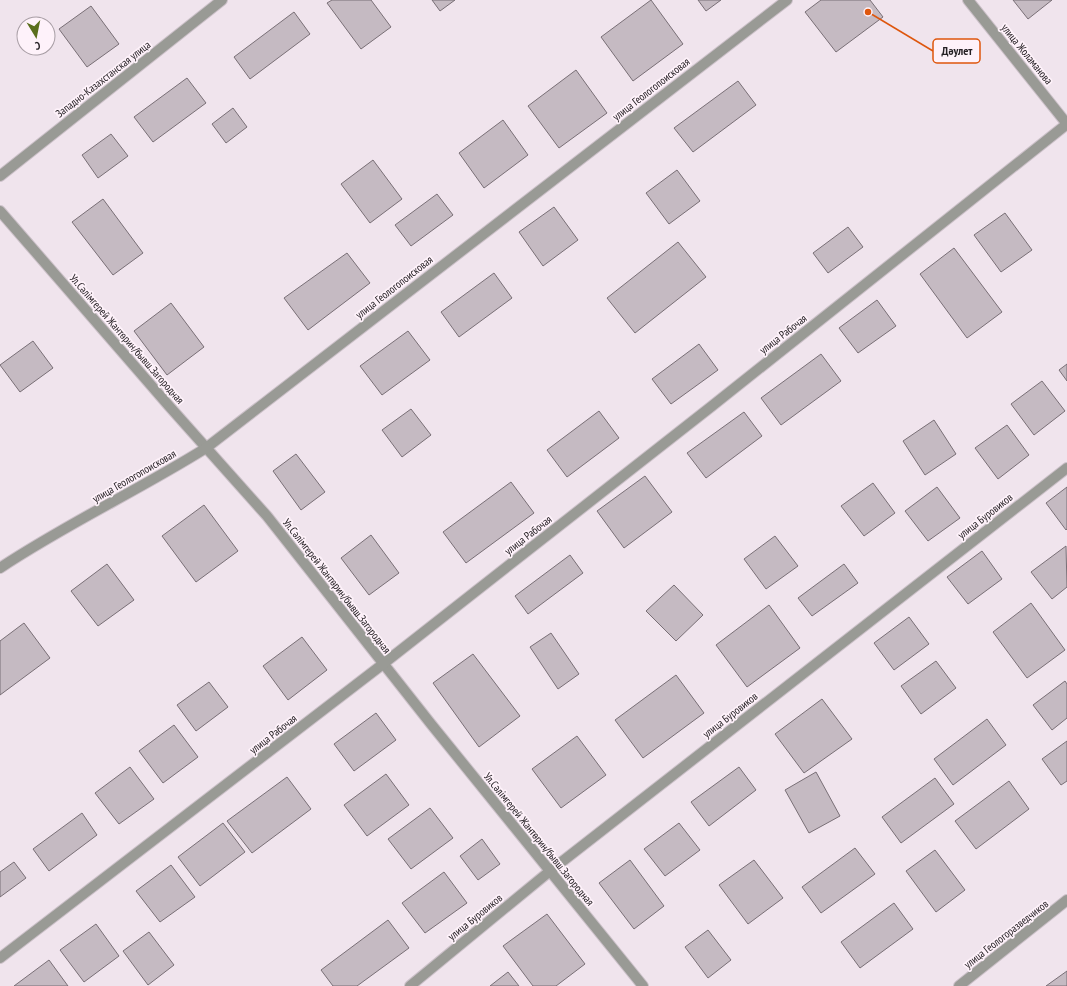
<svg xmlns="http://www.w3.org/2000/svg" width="1067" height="986" font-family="'PT Sans Narrow',sans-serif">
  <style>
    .building { fill: #c5bac2; stroke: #796f76 }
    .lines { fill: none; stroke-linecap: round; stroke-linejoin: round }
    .minor-casing { stroke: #ccc1c9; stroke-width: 12 }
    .minor { stroke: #999a95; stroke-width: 10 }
    .labels { text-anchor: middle; stroke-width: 3.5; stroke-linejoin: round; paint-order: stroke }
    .street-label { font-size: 11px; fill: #262125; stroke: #fef2fa }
    .leader { fill: none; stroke: #de560d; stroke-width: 1.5 }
    .callout-dot { fill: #de560d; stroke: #fef2fa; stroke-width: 1.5 }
    .callout { fill: #fef2fa; stroke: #de560d; stroke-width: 1.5 }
    .callout-label { font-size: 12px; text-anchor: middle; font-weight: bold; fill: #262125 }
  </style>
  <rect width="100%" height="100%" fill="#f0e4ed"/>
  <g class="building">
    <polygon points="332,0 371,0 391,27 361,49 327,3"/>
    <polygon points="432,0 455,0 440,11"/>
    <polygon points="651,0 683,44 633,81 601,37"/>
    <polygon points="698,0 721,0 706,11"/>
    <polygon points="821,0 870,0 883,17 836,52 805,12"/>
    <polygon points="1013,0 1052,0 1028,19"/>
    <polygon points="91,6 119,44 87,67 59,29"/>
    <polygon points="294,12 310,34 250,79 234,57"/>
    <polygon points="576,70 607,113 559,148 528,106"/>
    <polygon points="187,78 206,103 153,142 134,117"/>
    <polygon points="738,81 756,105 693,152 674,128"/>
    <polygon points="233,108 247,127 226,143 212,124"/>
    <polygon points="503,120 528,155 484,188 459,153"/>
    <polygon points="111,134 128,156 98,178 82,155"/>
    <polygon points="373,160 402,199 370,223 341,184"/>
    <polygon points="677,170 700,201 669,224 646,193"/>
    <polygon points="437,194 453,215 411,246 395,225"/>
    <polygon points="103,199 143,253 113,275 72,222"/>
    <polygon points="554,207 578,240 543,266 519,232"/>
    <polygon points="1005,213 1032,250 1001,272 974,235"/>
    <polygon points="848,227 863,247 828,273 813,253"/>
    <polygon points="678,242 706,277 635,333 607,298"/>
    <polygon points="954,248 1002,312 967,338 920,274"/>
    <polygon points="347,253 370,283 308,330 284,298"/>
    <polygon points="494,273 512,298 459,337 441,312"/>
    <polygon points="877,300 896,326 858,353 839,328"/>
    <polygon points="171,303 204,347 167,375 134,331"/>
    <polygon points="408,331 430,360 382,395 360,366"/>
    <polygon points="33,341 53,368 20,392 0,365"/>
    <polygon points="699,344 718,370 671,404 652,379"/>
    <polygon points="821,354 841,381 781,425 761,398"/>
    <polygon points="1067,364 1067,381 1059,370"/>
    <polygon points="1042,381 1065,411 1034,435 1011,404"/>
    <polygon points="411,409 431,435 402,457 382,430"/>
    <polygon points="599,411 619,438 567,477 547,450"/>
    <polygon points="744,412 762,436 706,478 687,453"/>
    <polygon points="934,420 956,454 925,475 903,441"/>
    <polygon points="1007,425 1029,455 998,479 975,448"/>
    <polygon points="296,454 325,492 301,510 273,471"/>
    <polygon points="645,476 672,512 624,548 597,511"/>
    <polygon points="511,482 534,513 466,563 443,532"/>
    <polygon points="873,483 895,513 864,536 841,506"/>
    <polygon points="937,487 960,518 928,541 905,511"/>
    <polygon points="1067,487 1067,529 1066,530 1046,503"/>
    <polygon points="204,505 238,551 196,582 162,536"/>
    <polygon points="371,535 399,573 369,595 341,558"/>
    <polygon points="775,536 798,566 766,589 744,559"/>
    <polygon points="1066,546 1067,587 1052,599 1031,572"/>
    <polygon points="982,551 1002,579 968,604 947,577"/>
    <polygon points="570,555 583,573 528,614 515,596"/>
    <polygon points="107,564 134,600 98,626 71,591"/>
    <polygon points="844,564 858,583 812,616 798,598"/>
    <polygon points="674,585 703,615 676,641 646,611"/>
    <polygon points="1031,603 1065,650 1027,678 993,632"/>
    <polygon points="769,605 800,648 747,687 716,645"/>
    <polygon points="909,617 929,644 894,670 874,643"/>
    <polygon points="24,623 50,658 0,695 0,641"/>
    <polygon points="551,633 579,674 558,689 530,647"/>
    <polygon points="302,637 327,670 288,700 263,666"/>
    <polygon points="473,654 520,716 479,747 433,683"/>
    <polygon points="936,661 956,688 921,714 901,686"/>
    <polygon points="676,675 704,713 643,758 615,720"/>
    <polygon points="1065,681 1067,684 1067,718 1052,730 1033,705"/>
    <polygon points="209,682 228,707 196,731 177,705"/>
    <polygon points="822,699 852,739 804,773 775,734"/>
    <polygon points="376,713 396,740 354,771 334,744"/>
    <polygon points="987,719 1006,745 953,785 934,759"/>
    <polygon points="174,725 198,757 163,783 139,751"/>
    <polygon points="577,736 606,775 561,808 532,769"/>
    <polygon points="1067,741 1067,781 1061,785 1042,759"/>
    <polygon points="130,767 154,799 119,824 95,793"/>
    <polygon points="739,767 756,790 709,826 691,802"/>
    <polygon points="816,772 840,816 809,833 785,790"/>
    <polygon points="386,774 409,805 367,836 344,805"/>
    <polygon points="287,777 311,809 252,853 227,821"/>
    <polygon points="935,778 954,804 901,843 882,817"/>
    <polygon points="1009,781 1029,809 976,849 955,821"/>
    <polygon points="430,808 453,838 411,869 388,839"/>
    <polygon points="82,813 97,835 49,871 33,849"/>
    <polygon points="223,823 245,852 200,886 178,857"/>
    <polygon points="679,823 700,850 665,876 644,849"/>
    <polygon points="482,839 500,864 478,880 460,856"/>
    <polygon points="855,848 875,874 821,913 802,887"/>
    <polygon points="935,850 965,890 936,912 906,871"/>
    <polygon points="630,860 664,906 634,929 599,883"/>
    <polygon points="754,860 783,898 748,924 719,885"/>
    <polygon points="14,862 26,878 0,897 0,872"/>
    <polygon points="171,865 195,897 160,922 136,891"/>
    <polygon points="444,872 467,903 425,933 402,903"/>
    <polygon points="894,903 913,929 860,968 841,942"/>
    <polygon points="547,914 585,964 556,986 533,986 503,946"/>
    <polygon points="388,920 409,948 357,986 333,986 321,970"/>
    <polygon points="96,924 119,956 84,982 60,950"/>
    <polygon points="708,930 731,960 708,978 685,947"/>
    <polygon points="149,932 174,965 148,985 123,951"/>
    <polygon points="49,960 68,986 14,986"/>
    <polygon points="1067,971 1067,986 1046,986"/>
    <polygon points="508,972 519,986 490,986"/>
  </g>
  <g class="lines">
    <defs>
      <g id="minor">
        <polyline points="968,0 1067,124"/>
        <polyline points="0,176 222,0"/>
        <polyline points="0,211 169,406 267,516 431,724 643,986"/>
        <path d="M0,568C66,524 139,490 206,448L787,0"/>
        <polyline points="0,958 383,664 712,406 1067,124"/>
        <polyline points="410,986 550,871 1067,468"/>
        <polyline points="959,986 1067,900"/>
      </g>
    </defs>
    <use href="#minor" class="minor-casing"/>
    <use href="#minor" class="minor"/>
  </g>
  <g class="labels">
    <g class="street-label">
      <text transform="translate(1027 54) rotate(51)" y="4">улица Жоламанова</text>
      <text transform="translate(103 79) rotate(-38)" y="4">Западно-Казахстанская улица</text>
      <text transform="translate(651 89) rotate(-38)" y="4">улица Геологопоисковая</text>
      <text transform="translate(394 287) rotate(-38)" y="4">улица Геологопоисковая</text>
      <text transform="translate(783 334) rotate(-38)" y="4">улица Рабочая</text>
      <text transform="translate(127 339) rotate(49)" y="4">Ул.Сәлімгерей Жантөрин/бывш.Загородная</text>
      <text transform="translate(134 476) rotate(-30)" y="4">улица Геологопоисковая</text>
      <text transform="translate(985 516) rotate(-38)" y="4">улица Буровиков</text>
      <text transform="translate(528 535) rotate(-38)" y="4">улица Рабочая</text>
      <text transform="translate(337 586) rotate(52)" y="4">Ул.Сәлімгерей Жантөрин/бывш.Загородная</text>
      <text transform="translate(730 715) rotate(-38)" y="4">улица Буровиков</text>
      <text transform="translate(273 734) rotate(-38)" y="4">улица Рабочая</text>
      <text transform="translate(539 839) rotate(51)" y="4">Ул.Сәлімгерей Жантөрин/бывш.Загородная</text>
      <text transform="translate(475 917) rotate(-39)" y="4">улица Буровиков</text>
      <text transform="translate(1006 934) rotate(-38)" y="4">улица Геологоразведчиков</text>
    </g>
  </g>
  <path class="leader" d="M868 12L933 51"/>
  <circle class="callout-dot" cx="868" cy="12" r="4"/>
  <rect class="callout" x="933" y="39" width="47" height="24" rx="4"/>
  <g class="callout-label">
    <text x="957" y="55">Дәулет</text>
  </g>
  <g transform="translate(36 36) rotate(170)"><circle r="19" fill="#fef2fa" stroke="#a89ea5"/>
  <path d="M0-3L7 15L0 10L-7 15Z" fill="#5a6e1c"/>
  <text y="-6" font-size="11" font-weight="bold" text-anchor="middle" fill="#262125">С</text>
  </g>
</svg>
